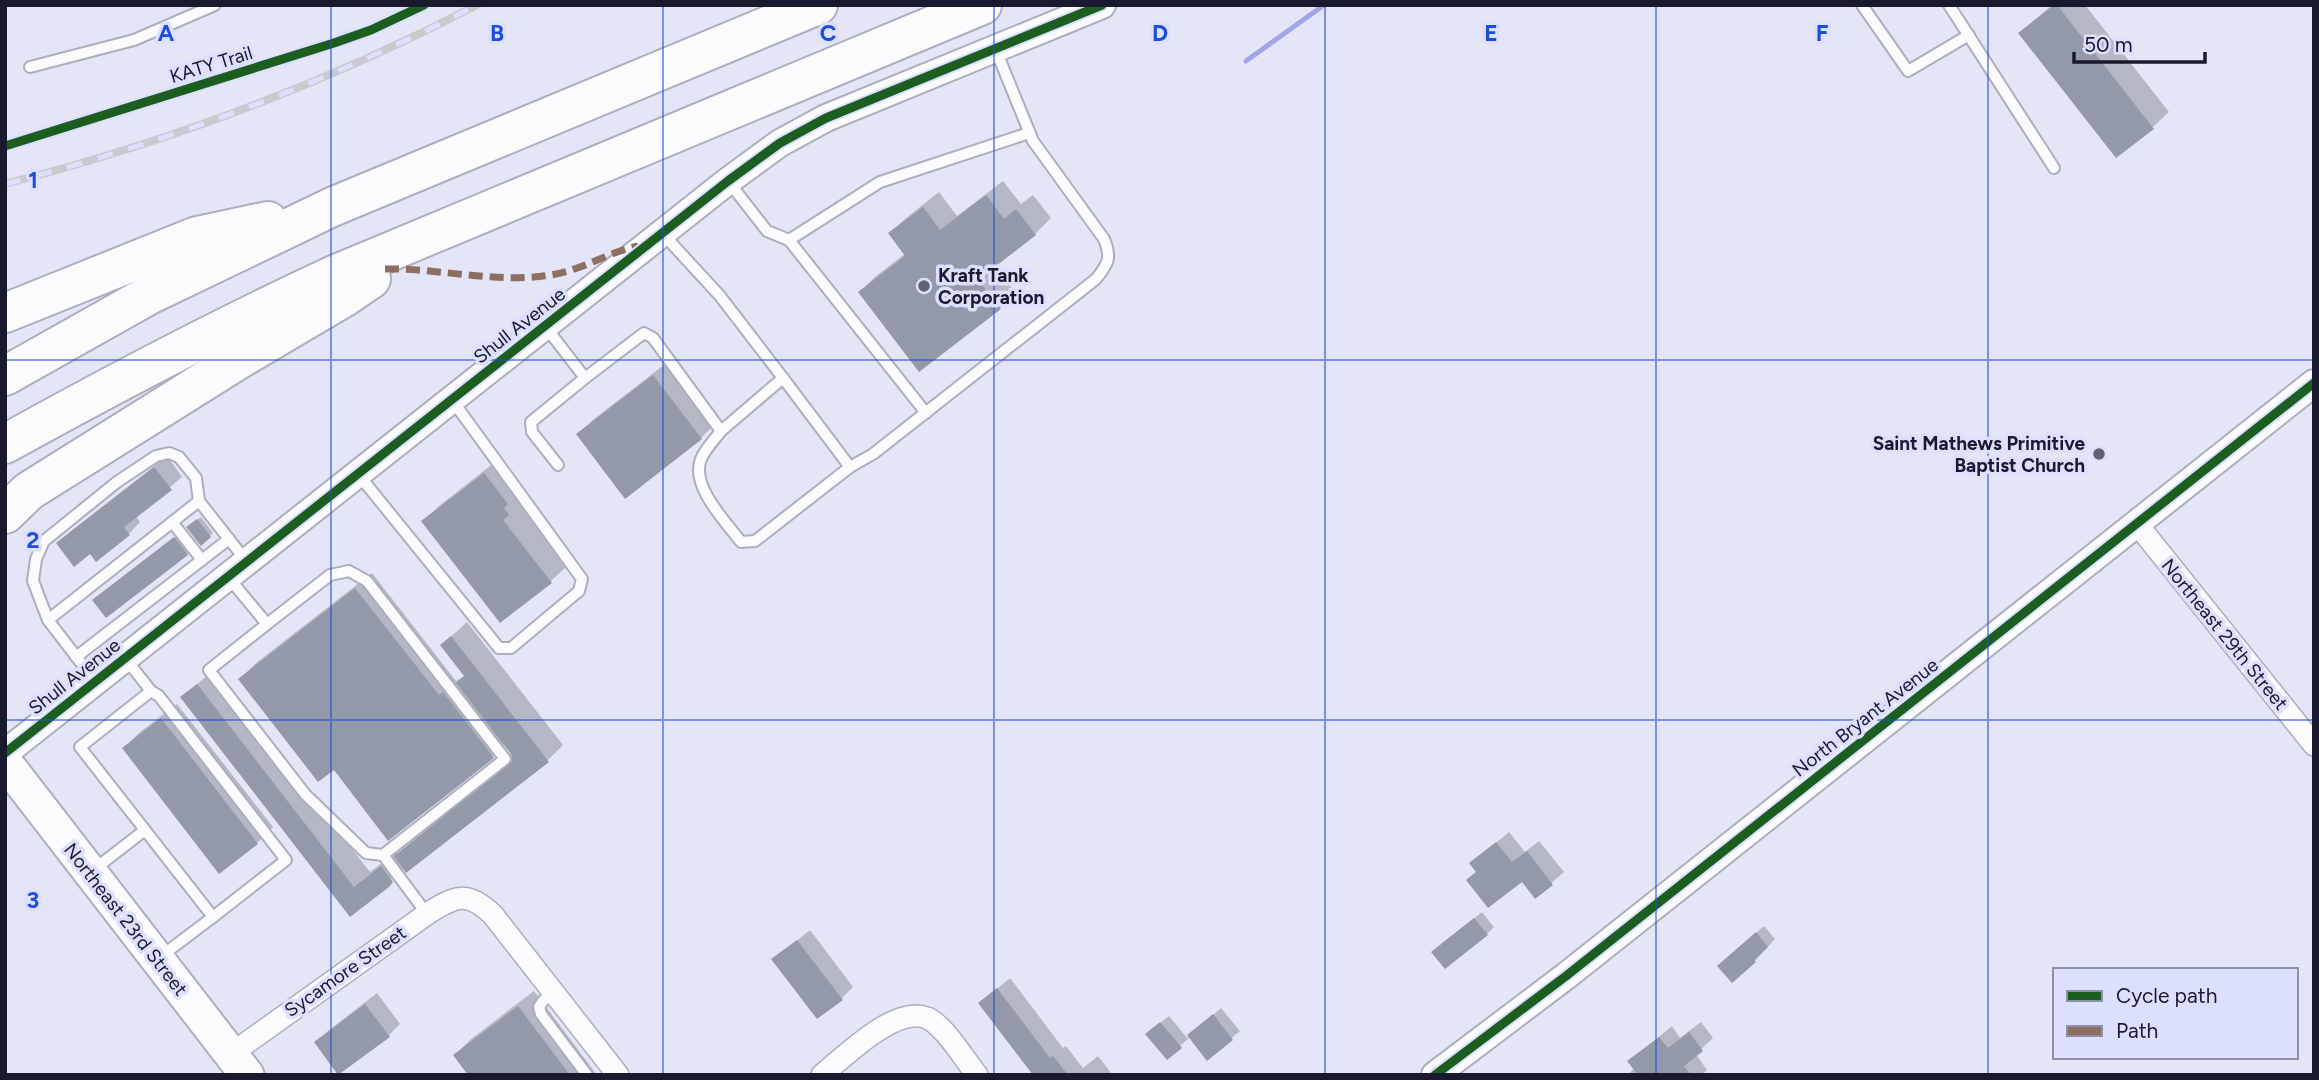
<svg xmlns="http://www.w3.org/2000/svg" width="2319" height="1080" font-family="Figtree,sans-serif">
  <style>
    .shadow { fill: #0003 }
    .lines { fill: none; stroke-linecap: round; stroke-linejoin: round }
    .stream { stroke: #a2a5e7; stroke-width: 5 }
    .building { fill: #9399a8 }
    .service-casing { stroke: #acaebe; stroke-width: 14 }
    .minor-casing { stroke: #acaebe; stroke-width: 24 }
    .tertiary-casing { stroke: #acaebe; stroke-width: 30 }
    .primary-casing { stroke: #acaebe; stroke-width: 37 }
    .motorway-casing { stroke: #acaebe; stroke-width: 42 }
    .service { stroke: #fbfbfe; stroke-width: 10 }
    .minor { stroke: #fbfbfe; stroke-width: 21 }
    .tertiary { stroke: #fbfbfe; stroke-width: 26 }
    .primary { stroke: #fbfbfe; stroke-width: 33 }
    .motorway { stroke: #fbfbfe; stroke-width: 38 }
    .rail-casing { stroke: #c9cacf; stroke-width: 8 }
    .rail { stroke: #dcdffe; stroke-width: 5; stroke-dasharray: 16; stroke-linecap: butt }
    .quiet { stroke: #8d6e63; stroke-width: 7; stroke-dasharray: 14 7; stroke-linecap: butt }
    .cycleway-casing { stroke: #dcdffe; stroke-width: 13 }
    .cycleway { stroke: #1b5e20; stroke-width: 9 }
    .grid { fill: none; stroke: #1d4ed8; stroke-width: 2; stroke-opacity: 0.55 }
    .poi-dot { fill: #606173; stroke: #dcdffe; stroke-width: 2.5 }
    .labels { text-anchor: middle; stroke-width: 7; stroke-linejoin: round; paint-order: stroke }
    .street-label { font-size: 19px; fill: #191a2d; stroke: #dcdffe }
    .poi-label { font-size: 19px; font-weight: bold; fill: #191a2d; stroke: #dcdffe; text-anchor: start }
    .grid-label { font-size: 23px; text-anchor: middle; font-weight: bold; fill: #1d4ed8; stroke: #dcdffe; stroke-width: 7; stroke-linejoin: round; paint-order: stroke }
  </style>
  <rect width="100%" height="100%" fill="#e4e5f6"/>
  <g class="shadow">
    <polygon points="2052,5 2085,5 2169,112 2153,127 2117,156 2020,33"/>
    <polygon points="1003,181 1021,204 1033,195 1051,218 1035,234 995,265 1015,292 1000,308 860,292 876,276 906,253 890,233 906,218 939,192 957,216"/>
    <polygon points="669,361 717,422 701,438 578,435 594,419"/>
    <polygon points="167,456 182,477 136,516 140,522 129,534 90,552 58,544 70,532"/>
    <polygon points="500,458 523,487 519,491 524,498 519,504 567,566 551,581 501,621 424,521 439,506"/>
    <polygon points="201,517 213,533 210,536 192,524"/>
    <polygon points="178,535 190,551 187,554 97,597"/>
    <polygon points="372,573 456,681 466,675 442,645 467,622 563,745 547,761 405,868 350,914 182,698 213,670 370,872 398,851 399,853 514,759 505,744 493,756 389,838 334,768 240,679 256,663"/>
    <polygon points="177,704 273,827 257,843 124,748 140,732"/>
    <polygon points="1509,832 1525,852 1539,841 1564,872 1535,897 1522,880 1477,871 1471,864"/>
    <polygon points="1482,912 1494,927 1487,934 1441,944"/>
    <polygon points="1764,926 1775,939 1755,961 1732,981 1727,958"/>
    <polygon points="810,930 853,987 841,999 774,959"/>
    <polygon points="1010,978 1063,1048 1066,1046 1083,1068 1098,1056 1112,1074 1035,1075 980,1003"/>
    <polygon points="534,991 597,1075 470,1075 455,1055 471,1039"/>
    <polygon points="377,993 400,1024 389,1035 316,1043 328,1031"/>
    <polygon points="1221,1008 1240,1031 1208,1058 1190,1037 1180,1046 1155,1027 1169,1016 1187,1038"/>
    <polygon points="1701,1022 1713,1038 1696,1054 1707,1070 1702,1075 1628,1075 1635,1067 1630,1061 1672,1026 1680,1038"/>
  </g>
  <g class="lines">
    <polyline class="stream" points="1246,61 1324,5"/>
  </g>
  <g class="building">
    <polygon points="2054,5 2057,5 2154,129 2116,158 2018,33"/>
    <polygon points="986,195 1004,219 1016,209 1036,235 978,280 1001,309 919,372 858,292 905,256 888,233 923,207 940,230"/>
    <polygon points="653,375 702,439 625,499 576,434"/>
    <polygon points="154,467 172,490 124,527 130,535 96,562 90,554 74,567 56,543"/>
    <polygon points="484,473 508,504 504,508 509,515 503,520 552,583 500,623 421,521"/>
    <polygon points="197,519 211,537 201,546 186,527"/>
    <polygon points="174,537 188,555 106,618 92,600"/>
    <polygon points="355,588 439,695 443,692 494,758 388,841 334,770 318,782 238,679"/>
    <polygon points="451,636 549,762 406,873 394,856 512,761 511,754 456,683 464,676 440,645"/>
    <polygon points="197,684 354,887 381,866 393,882 389,887 350,917 180,697"/>
    <polygon points="161,718 258,844 219,874 122,748"/>
    <polygon points="1496,842 1512,862 1527,851 1553,885 1535,899 1522,882 1488,908 1466,880 1476,872 1469,863"/>
    <polygon points="1474,918 1488,935 1445,969 1431,952"/>
    <polygon points="1756,932 1768,947 1754,960 1756,962 1732,983 1717,966"/>
    <polygon points="797,940 843,1000 817,1019 771,959"/>
    <polygon points="997,988 1050,1058 1053,1056 1068,1075 1033,1075 1020,1058 978,1003"/>
    <polygon points="365,1004 390,1037 338,1075 314,1042"/>
    <polygon points="518,1006 570,1075 468,1075 453,1055"/>
    <polygon points="1213,1014 1233,1040 1207,1061 1187,1035"/>
    <polygon points="1160,1022 1182,1048 1167,1060 1145,1034"/>
    <polygon points="1689,1032 1703,1051 1684,1066 1691,1075 1638,1075 1627,1061 1659,1037 1668,1048"/>
  </g>
  <g class="lines">
    <defs>
      <g id="service">
        <polyline points="1862,5 1908,71 1969,35"/>
        <polyline points="1949,5 2054,168"/>
        <polyline points="30,67 134,40 215,5"/>
        <polyline points="728,181 767,231 789,240 926,413"/>
        <polyline points="789,240 880,182 1029,133"/>
        <polyline points="545,326 585,378 644,333 653,338 721,431 783,378 720,296 663,234"/>
        <path d="M783,378L850,467L873,454L1096,279C1108,264 1112,258 1104,239L1033,141L995,48"/>
        <path d="M721,431C715,439 705,449 701,459C690,486 726,522 741,542L755,541L850,467"/>
        <polyline points="558,465 532,432 531,422 585,378"/>
        <polyline points="358,474 499,648 511,648 579,591 582,579 452,400"/>
        <polyline points="172,522 202,560"/>
        <polyline points="228,577 267,624 330,575 349,571 367,581 505,759 383,855 366,853 305,794 209,670 267,624"/>
        <polyline points="48,620 33,581 36,559 44,541 117,482 156,456 169,453 179,457 196,478 199,501"/>
        <polyline points="76,657 229,539"/>
        <polyline points="125,658 151,691 159,696 286,860 213,917 80,747 151,691"/>
        <polyline points="95,681 48,620 199,501 247,562"/>
        <polyline points="383,855 427,914"/>
        <polyline points="92,871 145,830"/>
        <polyline points="160,957 213,917"/>
        <polyline points="553,992 543,1001 539,1007 541,1014 587,1075"/>
      </g>
      <g id="minor">
        <polyline points="2137,524 2314,745"/>
        <path d="M231,1054L427,914C455,896 467,890 493,915L618,1075"/>
        <path d="M822,1075C845,1056 896,1005 927,1018C944,1025 965,1060 977,1075"/>
      </g>
      <g id="tertiary">
        <polyline points="5,753 728,181 780,143 826,118 1102,5"/>
        <polyline points="1435,1075 1566,976 2314,383"/>
      </g>
      <polyline id="primary" points="5,762 247,1075"/>
      <g id="motorway">
        <polyline points="5,313 197,236 268,221"/>
        <polyline points="5,376 149,295 332,207 818,5"/>
        <path d="M5,444C113,384 222,327 334,275L982,5"/>
        <polyline points="5,514 29,491 238,360 343,298 371,279"/>
      </g>
    </defs>
    <use href="#service" class="service-casing"/>
    <use href="#minor" class="minor-casing"/>
    <use href="#tertiary" class="tertiary-casing"/>
    <use href="#primary" class="primary-casing"/>
    <use href="#motorway" class="motorway-casing"/>
    <use href="#service" class="service"/>
    <use href="#minor" class="minor"/>
    <use href="#tertiary" class="tertiary"/>
    <use href="#primary" class="primary"/>
    <use href="#motorway" class="motorway"/>
    <defs>
      <path id="rail" d="M5,184C169,142 327,83 477,5"/>
    </defs>
    <use href="#rail" class="rail-casing"/>
    <use href="#rail" class="rail"/>
    <path class="quiet" d="M385,269C441,268 495,284 551,275C582,270 609,252 638,246"/>
    <defs>
      <g id="cycleway">
        <polyline points="5,146 334,43 371,30 424,5"/>
        <polyline points="5,753 728,181 780,143 826,118 1102,5"/>
        <polyline points="1435,1075 1566,976 2314,383"/>
      </g>
    </defs>
    <use href="#cycleway" class="cycleway-casing"/>
    <use href="#cycleway" class="cycleway"/>
  </g>
  <path class="grid" d="M331,5V1075M663,5V1075M994,5V1075M1325,5V1075M1656,5V1075M1988,5V1075M5,360H2314M5,720H2314"/>
  <g class="poi-dot">
    <circle cx="924" cy="286" r="7"/>
    <circle cx="2099" cy="454" r="7"/>
  </g>
  <g class="labels">
    <g class="street-label">
      <text transform="translate(211 64) rotate(-17)" y="7">KATY Trail</text>
      <text transform="translate(519 325) rotate(-38)" y="7">Shull Avenue</text>
      <text transform="translate(2225 634) rotate(51)" y="7">Northeast 29th Street</text>
      <text transform="translate(74 676) rotate(-38)" y="7">Shull Avenue</text>
      <text transform="translate(1865 717) rotate(-38)" y="7">North Bryant Avenue</text>
      <text transform="translate(126 919) rotate(52)" y="7">Northeast 23rd Street</text>
      <text transform="translate(345 971) rotate(-35)" y="7">Sycamore Street</text>
    </g>
    <g class="poi-label">
      <text x="938" y="282">Kraft Tank<tspan x="938" dy="22">Corporation</tspan></text>
      <text x="2085" y="450" text-anchor="end">Saint Mathews Primitive<tspan x="2085" dy="22">Baptist Church</tspan></text>
    </g>
  </g>
  <g class="grid-label">
    <text x="166" y="41">A</text>
    <text x="497" y="41">B</text>
    <text x="828" y="41">C</text>
    <text x="1160" y="41">D</text>
    <text x="1491" y="41">E</text>
    <text x="1822" y="41">F</text>
    <text x="33" y="188">1</text>
    <text x="33" y="548">2</text>
    <text x="33" y="908">3</text>
  </g>
  <rect width="2319" height="1080" fill="none" stroke="#191a2d" stroke-width="14"/>
  <rect x="2053" y="968" width="245" height="91" fill="#dcdffe" stroke="#8e90aa" stroke-width="2"/>
  <rect x="2067" y="991" width="35" height="10" fill="#1b5e20" stroke="#8e90aa" stroke-width="2"/>
  <text x="2116" y="1003" font-size="21" fill="#191a2d">Cycle path</text>
  <rect x="2067" y="1026" width="35" height="10" fill="#8d6e63" stroke="#8e90aa" stroke-width="2"/>
  <text x="2116" y="1038" font-size="21" fill="#191a2d">Path</text>
  <path d="M2074 52v10h131v-10" fill="none" stroke="#191a2d" stroke-width="3.5"/>
  <text x="2084" y="52" font-size="21" fill="#191a2d" stroke="#dcdffe" stroke-width="5" paint-order="stroke">50 m</text>
</svg>
